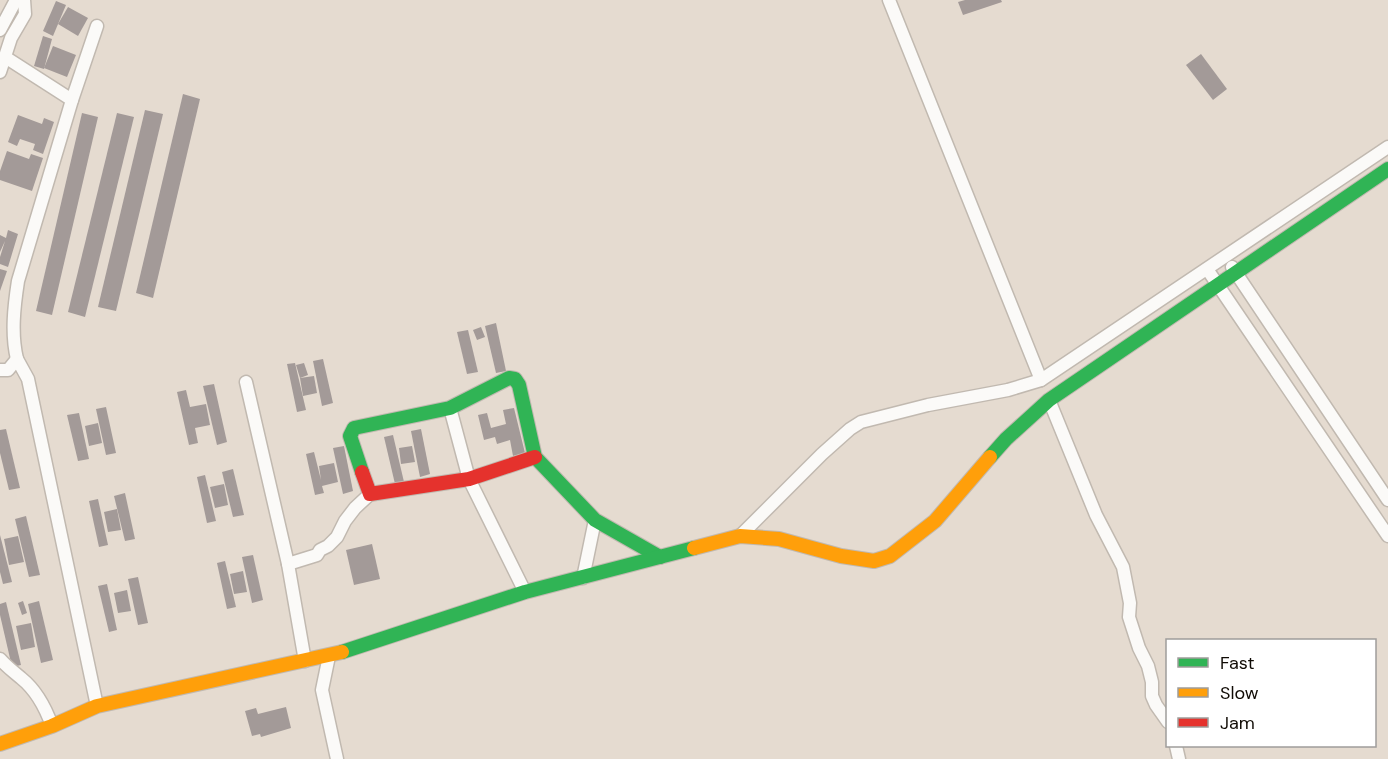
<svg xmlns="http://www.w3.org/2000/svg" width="1388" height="759" font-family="'DM Sans',sans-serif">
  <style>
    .building { fill: #a39a98 }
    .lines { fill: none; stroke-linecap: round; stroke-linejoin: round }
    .street-casing { stroke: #c1b9b0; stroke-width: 15 }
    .fast-casing { stroke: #c1b9b0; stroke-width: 16 }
    .slow-casing { stroke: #c1b9b0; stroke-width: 16 }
    .jam-casing { stroke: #c1b9b0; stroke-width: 16 }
    .street { stroke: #fbfaf8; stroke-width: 12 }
    .fast { stroke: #30b455; stroke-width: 14 }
    .slow { stroke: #ff9f0a; stroke-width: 14 }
    .jam { stroke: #e5322d; stroke-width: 14 }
  </style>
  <rect width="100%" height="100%" fill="#e5dbd0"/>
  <g class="building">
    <polygon points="965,0 1001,0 1002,2 963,15 958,2"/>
    <polygon points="56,1 66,5 53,36 43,31"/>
    <polygon points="68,7 88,18 78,36 58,24"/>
    <polygon points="43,36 52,39 44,69 34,66"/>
    <polygon points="53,46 76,55 67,77 44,68"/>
    <polygon points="1201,54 1227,89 1213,100 1186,65"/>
    <polygon points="183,94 200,99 153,298 136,293"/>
    <polygon points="145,110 163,114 116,311 98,307"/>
    <polygon points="82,113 98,117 52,315 36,311"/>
    <polygon points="117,113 134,117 85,317 68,312"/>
    <polygon points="18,115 42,124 44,118 54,122 43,154 33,150 35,144 20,139 17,146 8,142"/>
    <polygon points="7,151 29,159 31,154 43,158 32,191 0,180 0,171"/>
    <polygon points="8,230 18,234 8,267 0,264 0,257 5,241 0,252 0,235 6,238"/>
    <polygon points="0,269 7,271 0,291"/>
    <polygon points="496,323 506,371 496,373 485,326"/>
    <polygon points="481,327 485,337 477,340 473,330"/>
    <polygon points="468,330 478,372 467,374 457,332"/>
    <polygon points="323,359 333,403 322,406 313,361"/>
    <polygon points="295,363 306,410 297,412 287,364"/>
    <polygon points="304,363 308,375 300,378 296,365"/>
    <polygon points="314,376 317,393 303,396 300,378"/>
    <polygon points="214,384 227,442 217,445 203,386"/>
    <polygon points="186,390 190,407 206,404 210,425 195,428 198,443 189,445 177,392"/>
    <polygon points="106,407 116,453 106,455 96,409"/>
    <polygon points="514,408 525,453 513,456 510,440 497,444 495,437 484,440 478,415 487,413 491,428 506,424 503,410"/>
    <polygon points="79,413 89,459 78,461 67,415"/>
    <polygon points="98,423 102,443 89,446 85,426"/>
    <polygon points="6,429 20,488 9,490 0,453 0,430"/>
    <polygon points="421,429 430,474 420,477 411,431"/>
    <polygon points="393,435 404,482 395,484 384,437"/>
    <polygon points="344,446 353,491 343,494 333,448"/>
    <polygon points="412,446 415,462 401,464 399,448"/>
    <polygon points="314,452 321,480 319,466 334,463 338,482 322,486 324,493 315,495 306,454"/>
    <polygon points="233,469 244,515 233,517 222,472"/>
    <polygon points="205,475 216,521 207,523 197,477"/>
    <polygon points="224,484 228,505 215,508 210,487"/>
    <polygon points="125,493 135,539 125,541 114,496"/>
    <polygon points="98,499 108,545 99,547 89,501"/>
    <polygon points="117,509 121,530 108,532 104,512"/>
    <polygon points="26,516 40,575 29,577 15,519"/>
    <polygon points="0,535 12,582 3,584 0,572"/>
    <polygon points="18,536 24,562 9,565 4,539"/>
    <polygon points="372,544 380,579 354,585 346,550"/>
    <polygon points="253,555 263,600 252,603 242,557"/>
    <polygon points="225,561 236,607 227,609 217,563"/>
    <polygon points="243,571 247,592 234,594 230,574"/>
    <polygon points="138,577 148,623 138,625 128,579"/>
    <polygon points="107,584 117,630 109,632 98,586"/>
    <polygon points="127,590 131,611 118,613 114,593"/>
    <polygon points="23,601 27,613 22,615 18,603"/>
    <polygon points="39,601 53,660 41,663 28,604"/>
    <polygon points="6,602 21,665 12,667 0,615 0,604"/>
    <polygon points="31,623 35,647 21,650 16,626"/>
    <polygon points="286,707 291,728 261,737 260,734 252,736 245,711 256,708 258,714"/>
  </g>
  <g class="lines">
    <defs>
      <g id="street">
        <polyline points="889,0 1041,380"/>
        <polyline points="0,30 16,0"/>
        <polyline points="5,57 72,100"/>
        <polyline points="0,72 11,38 25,14 24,0"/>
        <polyline points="1232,267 1388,500"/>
        <polyline points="1207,269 1388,536"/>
        <path d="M17,359C11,334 14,307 18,281L72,100L97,26"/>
        <polyline points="0,370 8,370 17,359 28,379 97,706"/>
        <polyline points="246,382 288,564 305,661"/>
        <polyline points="1049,400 1096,515 1123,567 1130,603 1129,617 1139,648 1148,666 1152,682 1152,696 1156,705 1168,722"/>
        <polyline points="450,408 469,479 525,592"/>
        <polyline points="740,536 822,454 850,429 861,422 928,405 1008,390 1041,380 1388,147"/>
        <polyline points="288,564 317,555 320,550 328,546 337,537 345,521 355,508 370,494"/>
        <polyline points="583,578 595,520"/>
        <polyline points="329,656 322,690 337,759"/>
        <path d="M0,659C7,667 14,672 21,678C36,690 46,709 52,726"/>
        <polyline points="1176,746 1179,759"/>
      </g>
      <g id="fast">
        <polyline points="990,457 1006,439 1049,400 1388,169"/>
        <polyline points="362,472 350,436 354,428 450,408 509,378 515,379 519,385 535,457 595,520 660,557"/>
        <polyline points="342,652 525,592 694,548"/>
      </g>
      <g id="slow">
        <polyline points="694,548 740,536 779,539 841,556 874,561 890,556 935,521 990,457"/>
        <polyline points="0,744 52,726 97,706 342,652"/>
      </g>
      <polyline id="jam" points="362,472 370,494 469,479 535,457"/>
    </defs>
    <use href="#street" class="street-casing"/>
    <use href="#fast" class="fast-casing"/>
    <use href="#slow" class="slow-casing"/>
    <use href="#jam" class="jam-casing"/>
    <use href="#street" class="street"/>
    <use href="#fast" class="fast"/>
    <use href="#slow" class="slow"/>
    <use href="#jam" class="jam"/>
  </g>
  <rect x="1166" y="639" width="210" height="108" fill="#ffffff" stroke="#9f9d9b" stroke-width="1.5"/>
  <rect x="1178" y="658" width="30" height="9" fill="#30b455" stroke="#9f9d9b" stroke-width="1.5"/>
  <text x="1220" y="669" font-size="18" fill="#100b05">Fast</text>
  <rect x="1178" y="688" width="30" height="9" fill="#ff9f0a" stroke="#9f9d9b" stroke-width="1.5"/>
  <text x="1220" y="699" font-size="18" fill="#100b05">Slow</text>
  <rect x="1178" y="718" width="30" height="9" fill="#e5322d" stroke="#9f9d9b" stroke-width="1.5"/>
  <text x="1220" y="729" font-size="18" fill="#100b05">Jam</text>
</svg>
